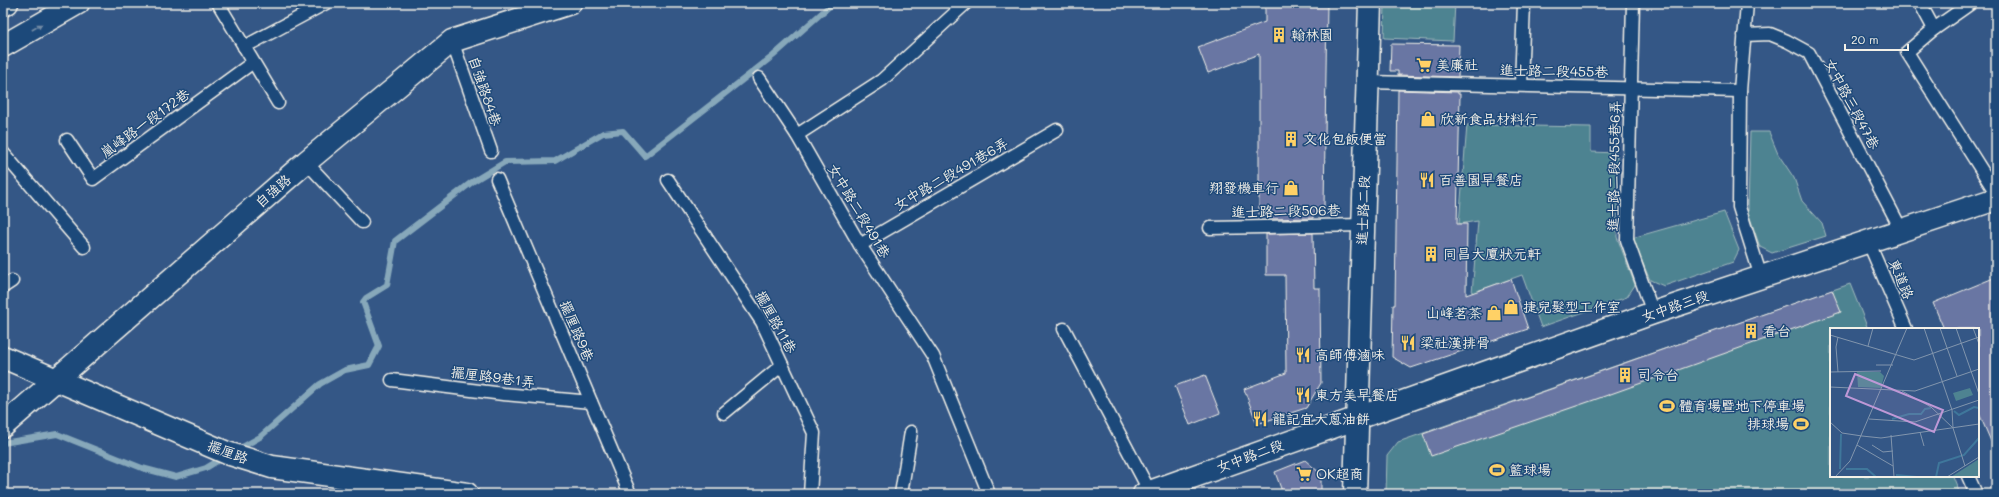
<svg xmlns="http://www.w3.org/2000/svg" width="1999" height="497" font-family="Mali,'LXGW WenKai TC',sans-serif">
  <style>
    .green { fill: #4e8391; stroke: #a1babc }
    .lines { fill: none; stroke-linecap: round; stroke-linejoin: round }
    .stream { stroke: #87a8ba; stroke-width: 6 }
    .building { fill: #6976a3; stroke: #f4f1e8 }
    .service-casing { stroke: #f4f1e8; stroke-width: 15 }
    .minor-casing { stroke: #f4f1e8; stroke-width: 25 }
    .tertiary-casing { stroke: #f4f1e8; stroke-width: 25 }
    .secondary-casing { stroke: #f4f1e8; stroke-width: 25 }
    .service { stroke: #1f4a7a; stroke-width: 12 }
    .minor { stroke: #1f4a7a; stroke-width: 22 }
    .tertiary { stroke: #1f4a7a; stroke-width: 22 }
    .secondary { stroke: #1f4a7a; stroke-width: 22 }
    .oneway { fill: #748da6 }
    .labels { text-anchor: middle; stroke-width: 3; stroke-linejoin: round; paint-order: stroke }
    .poi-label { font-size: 14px; fill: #f4f1e8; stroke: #1f4a7a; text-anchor: start }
    .street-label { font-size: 14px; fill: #f4f1e8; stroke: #1f4a7a }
    .inset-river { fill: none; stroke: #3f779b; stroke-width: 2 }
    .inset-road { fill: none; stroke: #8195ad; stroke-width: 1 }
    .view { fill: #be98d6; fill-opacity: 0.15; stroke: #be98d6; stroke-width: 2 }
    .inset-edge { fill: none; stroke: #f4f1e8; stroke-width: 2 }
  </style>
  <rect width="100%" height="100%" fill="#345786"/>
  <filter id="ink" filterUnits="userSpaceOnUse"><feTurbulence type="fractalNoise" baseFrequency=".025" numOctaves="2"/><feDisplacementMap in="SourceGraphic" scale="8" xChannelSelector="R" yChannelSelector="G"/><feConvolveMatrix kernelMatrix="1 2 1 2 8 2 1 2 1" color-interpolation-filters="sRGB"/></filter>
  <g filter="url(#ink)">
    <g class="green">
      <polygon points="1385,3 1455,3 1453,41 1384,38"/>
      <polygon points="1467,125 1591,127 1591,152 1617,153 1617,237 1635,285 1627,297 1541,327 1522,275 1472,293 1478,221 1459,224"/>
      <polygon points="1750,132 1769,132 1778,154 1794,178 1802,201 1822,223 1826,236 1772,253 1760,247 1748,212"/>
      <polygon points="1724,212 1739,250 1733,262 1664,286 1650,280 1632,238"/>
      <polygon points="1850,284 1868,329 1831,329 1831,476 1953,476 1960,494 1386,494 1387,456 1398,442"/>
    </g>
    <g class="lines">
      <g class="stream">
        <polyline points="3,443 57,434 142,468 176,477 206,468 224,457"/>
        <polyline points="237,450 260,437 320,384 345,370 369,365 379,346 363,302 366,298 387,285 395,241 472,182 505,162 555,161 603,133 623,131 645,156 773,56 833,3"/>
      </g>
    </g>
    <g class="building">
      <polygon points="1265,3 1327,3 1324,207 1313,216 1313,218 1266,219 1266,214 1259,214 1259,54 1208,73 1198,47 1265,22"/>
      <polygon points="1391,44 1459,45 1458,77 1398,75 1398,71 1390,71"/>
      <polygon points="1398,90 1458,92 1458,94 1460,94 1457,224 1467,224 1466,295 1511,279 1528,329 1411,368 1392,357 1393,305 1395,305"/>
      <polygon points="1313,233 1314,288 1320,288 1321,383 1306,408 1257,424 1244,389 1286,373 1285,275 1266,275 1266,234"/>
      <polygon points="1996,277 1996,453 1978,411 1978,329 1944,329 1933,303"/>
      <polygon points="1832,290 1841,312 1591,401 1431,456 1423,434"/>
      <polygon points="1205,375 1220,413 1190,425 1175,386"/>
      <polygon points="1305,460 1321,474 1321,494 1283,494 1275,472"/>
    </g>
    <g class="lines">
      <defs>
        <g id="service">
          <polyline points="218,3 278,103"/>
          <polyline points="1633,3 1627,240 1653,313"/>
          <polyline points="1747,3 1740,91 1739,207 1761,277"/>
          <polyline points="1920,3 1934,29"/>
          <polyline points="1971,3 1934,29 1907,52 1996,193"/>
          <polyline points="1744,35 1770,34 1787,41 1809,53 1902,231"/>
          <polyline points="452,41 491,151"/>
          <polyline points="244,47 326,3"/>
          <polyline points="759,78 797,135 860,245 933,356 989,494"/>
          <polyline points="1368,82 1740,91"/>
          <polyline points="1521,85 1524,3"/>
          <polyline points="797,135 882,80 966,3"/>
          <polyline points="67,140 93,179 252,63"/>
          <polyline points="3,153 84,247"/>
          <polyline points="306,162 362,222"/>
          <polyline points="497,179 630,494"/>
          <polyline points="668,180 762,322 814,433 810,494"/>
          <polyline points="1210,228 1363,225"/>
          <polyline points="1868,241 1906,329"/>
          <polyline points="860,245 1057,130"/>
          <polyline points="3,287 12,281"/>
          <polyline points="1064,329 1150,492"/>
          <polyline points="392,380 503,394 591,402"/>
          <polyline points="724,413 782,365"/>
          <polyline points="1968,476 1976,494"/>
          <polyline points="351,494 353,478"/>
          <polyline points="901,494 911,432"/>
        </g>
        <g id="minor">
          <polyline points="3,357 227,453 272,467 467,494"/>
          <polyline points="3,426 306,162 452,41 570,3"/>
          <polyline points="1144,494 1653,313 1996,199"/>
        </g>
        <polyline id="tertiary" points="1355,494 1370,3"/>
        <g id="secondary">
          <polyline points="3,5 7,3"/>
          <polyline points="3,46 78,3"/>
        </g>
      </defs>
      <use href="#service" class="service-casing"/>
      <use href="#minor" class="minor-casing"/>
      <use href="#tertiary" class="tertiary-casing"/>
      <use href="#secondary" class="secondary-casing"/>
      <use href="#service" class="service"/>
      <use href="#minor" class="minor"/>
      <use href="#tertiary" class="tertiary"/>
      <use href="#secondary" class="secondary"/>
    </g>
    <defs><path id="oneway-solid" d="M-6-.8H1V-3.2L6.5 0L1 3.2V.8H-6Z"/></defs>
    <use class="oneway" href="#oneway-solid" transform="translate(37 27) rotate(-30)"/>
  </g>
  <defs>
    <symbol id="building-bare" viewBox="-9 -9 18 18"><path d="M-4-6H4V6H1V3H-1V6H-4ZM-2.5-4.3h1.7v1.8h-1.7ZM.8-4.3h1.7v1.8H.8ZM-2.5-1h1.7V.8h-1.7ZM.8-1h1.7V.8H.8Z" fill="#ffd166" stroke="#1f4a7a" stroke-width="2.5" paint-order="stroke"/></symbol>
    <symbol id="supermarket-bare" viewBox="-9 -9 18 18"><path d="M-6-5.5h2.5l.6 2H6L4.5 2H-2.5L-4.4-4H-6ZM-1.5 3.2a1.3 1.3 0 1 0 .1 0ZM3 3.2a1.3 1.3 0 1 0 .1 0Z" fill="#ffd166" stroke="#1f4a7a" stroke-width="2.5" paint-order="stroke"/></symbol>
    <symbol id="shop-bare" viewBox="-9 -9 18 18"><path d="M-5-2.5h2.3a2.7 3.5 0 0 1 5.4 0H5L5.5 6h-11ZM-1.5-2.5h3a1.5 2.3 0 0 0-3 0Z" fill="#ffd166" stroke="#1f4a7a" stroke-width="2.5" paint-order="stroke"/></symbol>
    <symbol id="restaurant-bare" viewBox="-9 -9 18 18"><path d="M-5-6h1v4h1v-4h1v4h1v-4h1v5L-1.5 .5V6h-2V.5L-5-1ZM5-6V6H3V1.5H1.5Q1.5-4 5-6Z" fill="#ffd166" stroke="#1f4a7a" stroke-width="2.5" paint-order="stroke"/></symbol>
    <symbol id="stadium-bare" viewBox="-9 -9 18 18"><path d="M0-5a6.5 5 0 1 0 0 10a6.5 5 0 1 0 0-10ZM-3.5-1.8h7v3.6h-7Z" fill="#ffd166" stroke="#1f4a7a" stroke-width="2.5" paint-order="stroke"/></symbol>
  </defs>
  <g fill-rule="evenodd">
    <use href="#building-bare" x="1268" y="24" width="22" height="22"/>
    <use href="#supermarket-bare" x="1413" y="54" width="22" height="22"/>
    <use href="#shop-bare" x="1417" y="108" width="22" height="22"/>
    <use href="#building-bare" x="1280" y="128" width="22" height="22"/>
    <use href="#restaurant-bare" x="1416" y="169" width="22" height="22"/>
    <use href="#shop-bare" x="1280" y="177" width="22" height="22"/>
    <use href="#building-bare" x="1420" y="243" width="22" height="22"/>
    <use href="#shop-bare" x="1500" y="296" width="22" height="22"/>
    <use href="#shop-bare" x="1483" y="302" width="22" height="22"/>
    <use href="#building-bare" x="1740" y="320" width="22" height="22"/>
    <use href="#restaurant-bare" x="1397" y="332" width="22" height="22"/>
    <use href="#restaurant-bare" x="1292" y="344" width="22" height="22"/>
    <use href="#building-bare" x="1614" y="364" width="22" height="22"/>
    <use href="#restaurant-bare" x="1292" y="384" width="22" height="22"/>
    <use href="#stadium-bare" x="1656" y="395" width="22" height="22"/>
    <use href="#restaurant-bare" x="1249" y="408" width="22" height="22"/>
    <use href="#stadium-bare" x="1790" y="413" width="22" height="22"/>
    <use href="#stadium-bare" x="1486" y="459" width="22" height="22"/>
    <use href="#supermarket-bare" x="1293" y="463" width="22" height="22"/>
  </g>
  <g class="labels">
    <g class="poi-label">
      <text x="1291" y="40">翰林園</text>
      <text x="1436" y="70">美廉社</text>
      <text x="1440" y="124">欣新食品材料行</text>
      <text x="1303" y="144">文化包飯便當</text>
      <text x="1439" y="185">百善園早餐店</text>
      <text x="1279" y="193" text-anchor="end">翔發機車行</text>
      <text x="1443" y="259">同昌大廈狀元軒</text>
      <text x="1523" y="312">捷兒髮型工作室</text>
      <text x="1482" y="318" text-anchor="end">山峰茗茶</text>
      <text x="1763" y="336">看台</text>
      <text x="1420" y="348">梁社漢排骨</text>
      <text x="1315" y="360">高師傅滷味</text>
      <text x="1637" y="380">司令台</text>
      <text x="1315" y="400">東方美早餐店</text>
      <text x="1679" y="411">體育場暨地下停車場</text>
      <text x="1272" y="424">龍記宜大蔥油餅</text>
      <text x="1789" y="429" text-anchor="end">排球場</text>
      <text x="1509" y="475">籃球場</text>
      <text x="1316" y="479">OK超商</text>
    </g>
    <g class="street-label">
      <text transform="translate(1554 71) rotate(1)" y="5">進士路二段455巷</text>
      <text transform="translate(485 91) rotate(71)" y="5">自強路84巷</text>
      <text transform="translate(1852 104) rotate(62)" y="5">女中路三段47巷</text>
      <text transform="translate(145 123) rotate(-36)" y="5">嵐峰路一段172巷</text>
      <text transform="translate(1614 166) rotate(-89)" y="5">進士路二段455巷6弄</text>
      <text transform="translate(951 174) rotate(-30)" y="5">女中路二段491巷6弄</text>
      <text transform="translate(273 191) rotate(-41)" y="5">自強路</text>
      <text transform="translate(1363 210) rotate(-88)" y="5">進士路二段</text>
      <text transform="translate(859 211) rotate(59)" y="5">女中路二段491巷</text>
      <text transform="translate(1286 211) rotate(-1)" y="5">進士路二段506巷</text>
      <text transform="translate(1901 279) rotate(67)" y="5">東道路</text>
      <text transform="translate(1675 306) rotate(-19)" y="5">女中路三段</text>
      <text transform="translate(776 322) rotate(61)" y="5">擺厘路11巷</text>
      <text transform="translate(577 331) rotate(67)" y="5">擺厘路9巷</text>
      <text transform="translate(493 377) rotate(7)" y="5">擺厘路9巷1弄</text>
      <text transform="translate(228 452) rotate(20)" y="5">擺厘路</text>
      <text transform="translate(1250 456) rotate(-20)" y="5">女中路二段</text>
    </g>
  </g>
  <g transform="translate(1830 328)">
    <rect width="149" height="149" fill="#345786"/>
    <path d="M27,44H50L54,48L51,60L28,59ZM140,60L143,67L126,73L123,65ZM149,131V149H121Z" fill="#4e8391"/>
    <path class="inset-river" d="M124,83L129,87L144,79L149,80M62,91L79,86H91L95,81L101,80M10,141L11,106M16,141H37L46,149M66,147L87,149M106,149L109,135L134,127L149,110"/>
    <path class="inset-road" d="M94,0L122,82L123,100L135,138M110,0L127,48M126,0L149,66M143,0L149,16M0,7L84,32L149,9M38,18L43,0M46,37H63M0,44L51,43M8,44L6,19L8,9M0,59L85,63L149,41M72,63L101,79L123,100M39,91L85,94L149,72M0,94L12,105L32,108M90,104L94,118M61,107L64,149M32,108L51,110L149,96M27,117L63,138M42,117L53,124L63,123M5,149L20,133L77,0M117,149L149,129"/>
    <path class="view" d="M25,46L113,82L104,104L16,68Z"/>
    <rect width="149" height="149" class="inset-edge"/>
  </g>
  <rect width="1999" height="497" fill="none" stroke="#1f4a7a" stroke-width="16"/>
  <rect x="8" y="8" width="1983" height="481" fill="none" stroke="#f4f1e8" stroke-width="1.5" filter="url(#ink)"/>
  <path d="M1845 44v6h63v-6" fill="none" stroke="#f4f1e8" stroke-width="2"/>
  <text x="1851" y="44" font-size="12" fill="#f4f1e8" stroke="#1f4a7a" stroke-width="3" paint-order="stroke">20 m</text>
</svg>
